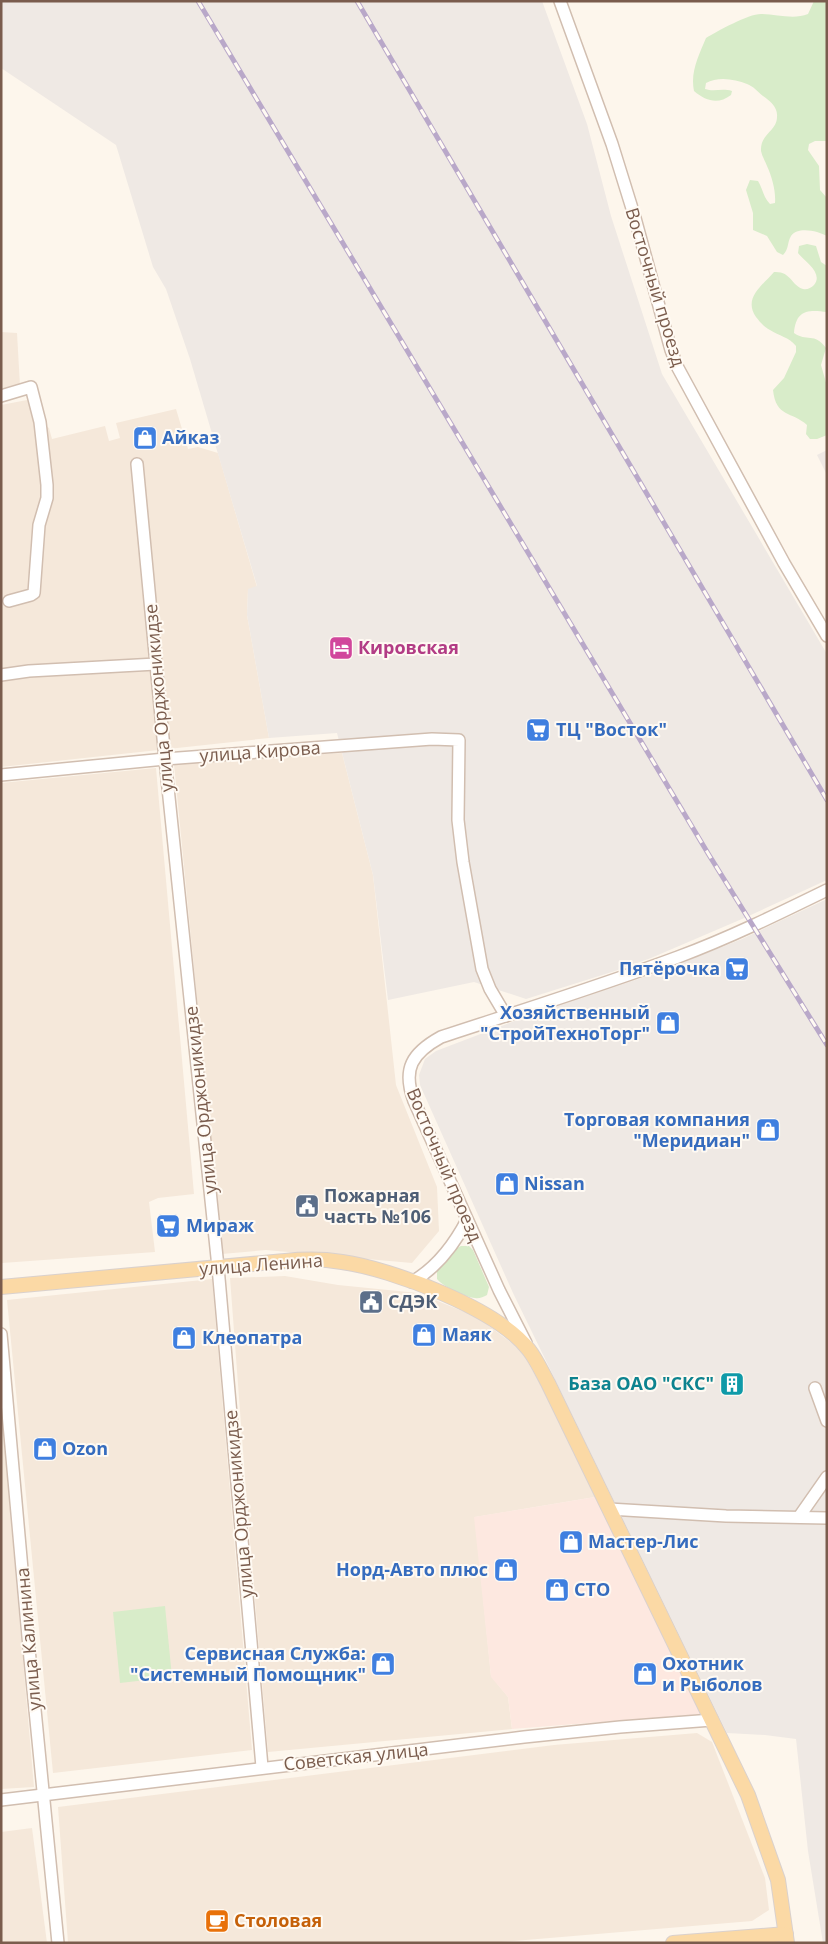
<svg xmlns="http://www.w3.org/2000/svg" width="828" height="1944" font-family="'Open Sans',sans-serif">
  <style>
    .residential { fill: #f5e8da }
    .commercial { fill: #fde8e0 }
    .industrial { fill: #efe9e4 }
    .green { fill: #d8ecc9 }
    .lines { fill: none; stroke-linecap: round; stroke-linejoin: round }
    .minor-casing { stroke: #d1beb0; stroke-width: 14 }
    .major-casing { stroke: #dad1cd; stroke-width: 16 }
    .minor { stroke: #fff; stroke-width: 11 }
    .major { stroke: #fbd9a5; stroke-width: 14 }
    .rail-casing { stroke: #b9a8c9; stroke-width: 5 }
    .rail { stroke: #fffaf3; stroke-width: 3; stroke-dasharray: 9; stroke-linecap: butt }
    .labels { text-anchor: middle; stroke-width: 4; stroke-linejoin: round; paint-order: stroke }
    .street-label { font-size: 18px; fill: #7a5c4d; stroke: #fffaf3 }
    .shop-label { font-size: 18px; font-weight: bold; fill: #366cbe; stroke: #fffaf3; text-anchor: start }
    .hotel-label { font-size: 18px; font-weight: bold; fill: #b23c85; stroke: #fffaf3; text-anchor: start }
    .service-label { font-size: 18px; font-weight: bold; fill: #4e5e75; stroke: #fffaf3; text-anchor: start }
    .culture-label { font-size: 18px; font-weight: bold; fill: #0d838f; stroke: #fffaf3; text-anchor: end }
    .food-label { font-size: 18px; font-weight: bold; fill: #c56008; stroke: #fffaf3; text-anchor: start }
  </style>
  <rect width="100%" height="100%" fill="#fdf6ec"/>
  <g class="residential">
    <polygon points="1,332 17,333 20,386 1,389"/>
    <polygon points="27,400 40,422 49,428 52,439 105,426 109,441 120,438 116,423 176,409 188,449 198,447 218,453 257,587 248,590 247,615 269,738 1,767 1,405"/>
    <polygon points="342,753 373,875 396,1085 437,1187 439,1231 412,1263 266,1250 222,1254 174,764"/>
    <polygon points="156,768 194,1194 158,1198 149,1202 155,1252 2,1263 1,783"/>
    <polygon points="285,1276 338,1285 418,1293 477,1317 521,1350 554,1409 595,1497 475,1517 491,1676 508,1697 512,1729 268,1752 249,1530 230,1278"/>
    <polygon points="212,1279 252,1750 53,1773 7,1300"/>
    <polygon points="1,1407 34,1787 1,1789"/>
    <polygon points="697,1733 712,1742 765,1878 769,1910 752,1921 490,1943 68,1943 58,1807 554,1745"/>
    <polygon points="32,1828 47,1943 1,1943 1,1832"/>
  </g>
  <polygon class="commercial" points="595,1497 703,1714 512,1729 508,1697 491,1677 474,1517"/>
  <g class="industrial">
    <polygon points="1,1 542,1 587,124 611,216 662,374 827,654 827,880 742,919 651,958 615,971 526,999 474,982 388,1000 373,875 337,733 269,738 247,615 248,589 257,586 190,359 166,289 153,267 116,145 1,68"/>
    <polygon points="827,450 827,475 817,455"/>
    <polygon points="827,899 827,1943 823,1943 808,1851 796,1739 765,1735 727,1733 513,1293 420,1085 419,1075 425,1059 436,1051 517,1020 656,973 742,939"/>
  </g>
  <g class="green">
    <path d="M814,1H827V141H815L809,144L808,150L819,166L820,190L827,198V236C818,231 798,226 791,236C787,243 789,249 783,255L777,252L767,236L753,230V213L746,190L750,180L758,181C763,189 763,197 770,204L775,203C776,191 772,177 767,166C765,161 762,156 761,151C760,134 777,131 777,117C778,107 770,101 763,96C758,92 753,86 747,84C735,79 718,76 706,83L705,89C714,92 722,88 732,91L731,95C718,105 706,101 694,91C690,72 699,55 706,38C718,31 748,14 761,14C777,14 793,20 808,14Z"/>
    <path d="M807,244L816,246L821,262L827,266V312C806,309 796,311 794,333C806,342 815,332 826,348L821,365L827,386V435L817,439H810L806,434L807,425C792,411 776,418 773,390L784,378L796,352V346C789,337 779,336 770,330C764,327 760,322 756,317C743,298 762,286 774,272C791,271 791,285 803,289C807,290 811,288 814,285C824,273 804,261 798,253L799,246Z"/>
    <path d="M461,1246H469L473,1250L489,1287L487,1295C483,1297 479,1299 475,1298C465,1297 442,1286 437,1279V1271L455,1249Z"/>
    <polygon points="165,1606 172,1677 120,1683 113,1612"/>
  </g>
  <g class="lines">
    <defs>
      <g id="minor">
        <polyline points="560,1 612,144 635,218 671,350 678,368 784,563 827,636"/>
        <polyline points="1,396 31,387 40,422 47,485 47,498 39,525 34,593 31,595 9,601"/>
        <polyline points="137,464 165,759 218,1267 262,1767"/>
        <polyline points="1,675 29,671 156,664"/>
        <polyline points="1,775 165,759 432,739 459,740 458,820 463,862 482,969 490,989 506,1016"/>
        <path d="M412,1282C436,1268 454,1245 467,1220"/>
        <polyline points="1,1334 30,1659 58,1943"/>
        <path d="M526,1343L499,1290L414,1101C402,1069 412,1053 441,1037C520,1011 600,986 678,957C729,938 778,914 827,890"/>
        <polyline points="815,1388 827,1421"/>
        <polyline points="609,1509 726,1516 827,1518"/>
        <polyline points="799,1517 827,1477"/>
        <polyline points="1,1800 524,1737 620,1727 712,1720"/>
      </g>
      <g id="major">
        <path d="M1,1287L285,1261C304,1259 323,1259 342,1262C392,1269 498,1309 529,1350C536,1359 542,1372 548,1383L748,1795L778,1880L787,1943"/>
        <polyline points="673,1943 786,1934"/>
      </g>
    </defs>
    <use href="#minor" class="minor-casing"/>
    <use href="#major" class="major-casing"/>
    <use href="#minor" class="minor"/>
    <use href="#major" class="major"/>
    <defs>
      <g id="rail">
        <polyline points="198,1 709,855 827,1045"/>
        <polyline points="357,1 827,800"/>
      </g>
    </defs>
    <use href="#rail" class="rail-casing"/>
    <use href="#rail" class="rail"/>
  </g>
  <defs>
    <symbol id="shop-square" viewBox="-11 -11 22 22"><rect x="-9" y="-9" width="18" height="18" rx="4" fill="#3f7fe0" stroke="#fffaf3"/><path d="M-5-2.5h2.3a2.7 3.5 0 0 1 5.4 0H5L5.5 6h-11ZM-1.5-2.5h3a1.5 2.3 0 0 0-3 0Z" fill="#fff"/></symbol>
    <symbol id="hotel-square" viewBox="-11 -11 22 22"><rect x="-9" y="-9" width="18" height="18" rx="4" fill="#d1479c" stroke="#fffaf3"/><path d="M-6-4.5h1.5V1H6V5H4.5V3h-9V5H-6ZM-4 0a1.8 1.8 0 1 1 3.6 0ZM.5 0V-2.5h3Q6-2.5 6 0Z" fill="#fff"/></symbol>
    <symbol id="supermarket-square" viewBox="-11 -11 22 22"><rect x="-9" y="-9" width="18" height="18" rx="4" fill="#3f7fe0" stroke="#fffaf3"/><path d="M-6-5.5h2.5l.6 2H6L4.5 2H-2.5L-4.4-4H-6ZM-1.5 3.2a1.3 1.3 0 1 0 .1 0ZM3 3.2a1.3 1.3 0 1 0 .1 0Z" fill="#fff"/></symbol>
    <symbol id="civic-square" viewBox="-11 -11 22 22"><rect x="-9" y="-9" width="18" height="18" rx="4" fill="#5c6f8a" stroke="#fffaf3"/><path d="M-.6-6.5H3V-4.5H.6V-3L4-1V1h2V6H-6V1h2V-1L-.6-3ZM-1.2 2.5V6h2.4V2.5Z" fill="#fff"/></symbol>
    <symbol id="building-square" viewBox="-11 -11 22 22"><rect x="-9" y="-9" width="18" height="18" rx="4" fill="#0f9aa8" stroke="#fffaf3"/><path d="M-4-6H4V6H1V3H-1V6H-4ZM-2.5-4.3h1.7v1.8h-1.7ZM.8-4.3h1.7v1.8H.8ZM-2.5-1h1.7V.8h-1.7ZM.8-1h1.7V.8H.8Z" fill="#fff"/></symbol>
    <symbol id="cafe-square" viewBox="-11 -11 22 22"><rect x="-9" y="-9" width="18" height="18" rx="4" fill="#e8710a" stroke="#fffaf3"/><path d="M-5.5-4.5H6V0H3Q3 3.5 0 3.5H-2.5Q-5.5 3.5-5.5 0ZM3-3.2v2h1.7v-2ZM-6 4.5H4V6H-6Z" fill="#fff"/></symbol>
  </defs>
  <g fill-rule="evenodd">
    <use href="#shop-square" x="131" y="424" width="28" height="28"/>
    <use href="#hotel-square" x="327" y="634" width="28" height="28"/>
    <use href="#supermarket-square" x="524" y="716" width="28" height="28"/>
    <use href="#supermarket-square" x="723" y="955" width="28" height="28"/>
    <use href="#shop-square" x="654" y="1009" width="28" height="28"/>
    <use href="#shop-square" x="754" y="1116" width="28" height="28"/>
    <use href="#shop-square" x="493" y="1170" width="28" height="28"/>
    <use href="#civic-square" x="293" y="1192" width="28" height="28"/>
    <use href="#supermarket-square" x="154" y="1212" width="28" height="28"/>
    <use href="#civic-square" x="357" y="1288" width="28" height="28"/>
    <use href="#shop-square" x="410" y="1321" width="28" height="28"/>
    <use href="#shop-square" x="170" y="1324" width="28" height="28"/>
    <use href="#building-square" x="718" y="1370" width="28" height="28"/>
    <use href="#shop-square" x="31" y="1435" width="28" height="28"/>
    <use href="#shop-square" x="557" y="1528" width="28" height="28"/>
    <use href="#shop-square" x="492" y="1556" width="28" height="28"/>
    <use href="#shop-square" x="543" y="1576" width="28" height="28"/>
    <use href="#shop-square" x="369" y="1650" width="28" height="28"/>
    <use href="#shop-square" x="631" y="1660" width="28" height="28"/>
    <use href="#cafe-square" x="203" y="1907" width="28" height="28"/>
  </g>
  <g class="labels">
    <g class="street-label">
      <text transform="translate(655 287) rotate(73)" y="6">Восточный проезд</text>
      <text transform="translate(159 698) rotate(-95)" y="6">улица Орджоникидзе</text>
      <text transform="translate(260 752) rotate(-4)" y="6">улица Кирова</text>
      <text transform="translate(201 1100) rotate(-96)" y="6">улица Орджоникидзе</text>
      <text transform="translate(444 1165) rotate(67)" y="6">Восточный проезд</text>
      <text transform="translate(261 1265) rotate(-4)" y="6">улица Ленина</text>
      <text transform="translate(239 1504) rotate(-95)" y="6">улица Орджоникидзе</text>
      <text transform="translate(29 1639) rotate(-95)" y="6">улица Калинина</text>
      <text transform="translate(356 1757) rotate(-6)" y="6">Советская улица</text>
    </g>
    <g class="shop-label">
      <text x="162" y="444">Айказ</text>
      <text x="556" y="736">ТЦ "Восток"</text>
      <text x="720" y="975" text-anchor="end">Пятёрочка</text>
      <text x="650" y="1019" text-anchor="end">Хозяйственный<tspan x="650" dy="21">"СтройТехноТорг"</tspan></text>
      <text x="750" y="1126" text-anchor="end">Торговая компания<tspan x="750" dy="21">"Меридиан"</tspan></text>
      <text x="524" y="1190">Nissan</text>
      <text x="186" y="1232">Мираж</text>
      <text x="442" y="1341">Маяк</text>
      <text x="202" y="1344">Клеопатра</text>
      <text x="62" y="1455">Ozon</text>
      <text x="588" y="1548">Мастер-Лис</text>
      <text x="488" y="1576" text-anchor="end">Норд-Авто плюс</text>
      <text x="574" y="1596">СТО</text>
      <text x="366" y="1660" text-anchor="end">Сервисная Служба:<tspan x="366" dy="21">"Системный Помощник"</tspan></text>
      <text x="662" y="1670">Охотник<tspan x="662" dy="21">и Рыболов</tspan></text>
    </g>
    <g class="hotel-label">
      <text x="358" y="654">Кировская</text>
    </g>
    <g class="service-label">
      <text x="324" y="1202">Пожарная<tspan x="324" dy="21">часть №106</tspan></text>
      <text x="388" y="1308">СДЭК</text>
    </g>
    <g class="culture-label">
      <text x="714" y="1390">База ОАО "СКС"</text>
    </g>
    <g class="food-label">
      <text x="234" y="1927">Столовая</text>
    </g>
  </g>
  <rect width="828" height="1944" fill="none" stroke="#7a5c4d" stroke-width="5"/>
</svg>
